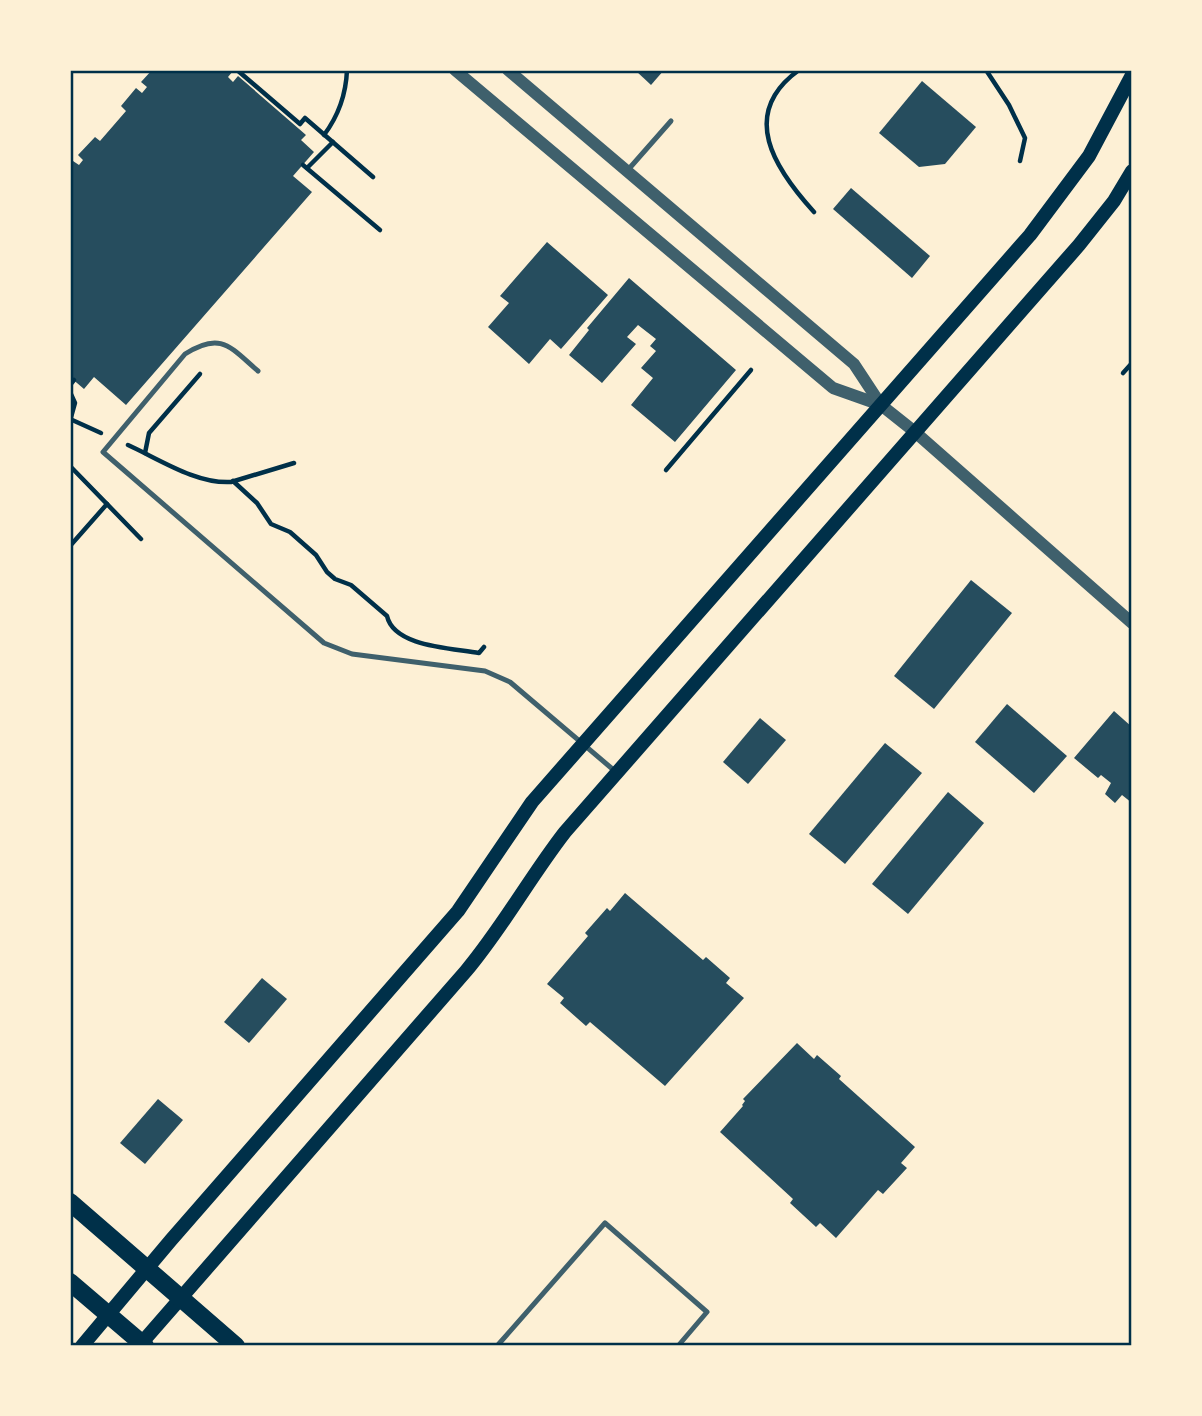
<svg xmlns="http://www.w3.org/2000/svg" width="1202" height="1416" font-family="'Golos Text',sans-serif">
  <style>
    .building { fill: #264d5e }
    .lines { fill: none; stroke-linecap: round; stroke-linejoin: round }
    .path { stroke: #003049; stroke-width: 4.5 }
    .service { stroke: #3f606c; stroke-width: 5 }
    .tertiary { stroke: #3f606c; stroke-width: 12 }
    .secondary { stroke: #003049; stroke-width: 14 }
    .primary { stroke: #003049; stroke-width: 18 }
    .neatline { fill: none; stroke: #003049; stroke-width: 2.5 }
  </style>
  <rect width="100%" height="100%" fill="#fdf0d5"/>
  <g class="building">
    <polygon points="152,70 231,70 233,71 228,77 233,82 238,76 306,135 301,140 314,152 293,176 312,192 126,405 94,377 84,389 70,377 70,165 73,161 79,165 83,160 78,155 95,137 100,141 126,111 121,106 136,88 142,93 147,87 141,82"/>
    <polygon points="635,70 664,70 651,85"/>
    <polygon points="922,81 976,127 945,164 919,167 879,133"/>
    <polygon points="851,188 930,256 912,278 833,209"/>
    <polygon points="547,242 608,295 561,349 550,339 529,364 488,327 509,303 500,296"/>
    <polygon points="629,278 736,370 675,442 631,405 653,378 641,368 656,351 650,346 656,339 638,325 627,337 636,344 602,383 569,355 589,330 587,328"/>
    <polygon points="971,580 1012,613 934,709 894,676"/>
    <polygon points="1007,704 1067,756 1034,793 975,742"/>
    <polygon points="1114,711 1132,727 1132,803 1122,795 1115,803 1105,794 1111,783 1101,775 1098,778 1074,758"/>
    <polygon points="760,718 786,740 748,784 723,762"/>
    <polygon points="885,743 922,773 845,864 809,834"/>
    <polygon points="948,792 984,823 908,914 872,884"/>
    <polygon points="625,893 703,960 706,957 730,978 726,983 744,998 665,1086 590,1022 586,1026 560,1003 564,998 547,984 588,936 585,933 607,908 610,911"/>
    <polygon points="262,978 287,999 249,1043 224,1022"/>
    <polygon points="797,1043 814,1059 817,1055 841,1076 839,1079 915,1147 901,1163 907,1168 883,1194 878,1190 836,1238 820,1223 816,1227 790,1203 793,1199 720,1132 743,1106 742,1105 745,1101 743,1099"/>
    <polygon points="158,1099 183,1120 145,1164 120,1143"/>
  </g>
  <g class="lines">
    <g class="path">
      <polyline points="237,70 300,124 305,118 373,177"/>
      <path d="M799,70C738,114 775,169 814,212"/>
      <polyline points="986,70 1009,105 1025,138 1020,161"/>
      <path d="M324,135C339,115 346,95 347,70"/>
      <polyline points="303,165 380,230"/>
      <polyline points="307,168 333,142"/>
      <polyline points="1123,373 1132,363"/>
      <polyline points="70,385 74,380"/>
      <polyline points="70,392 75,403 70,421"/>
      <polyline points="70,419 101,433"/>
      <path d="M128,445C159,459 196,484 231,482L294,463"/>
      <polyline points="145,453 149,433 200,374"/>
      <polyline points="70,466 141,539"/>
      <polyline points="666,470 751,370"/>
      <path d="M233,481L257,503L271,524L290,532L316,555L327,572L335,579L351,585L387,616C394,647 452,648 479,653L484,647"/>
      <polyline points="70,546 107,504"/>
    </g>
    <g class="service">
      <polyline points="627,171 671,121"/>
      <path d="M258,371C230,347 221,331 185,354L103,452L324,643L352,654L485,671L510,682L616,772"/>
      <polyline points="497,1346 605,1223 707,1312 678,1346"/>
    </g>
    <g class="tertiary">
      <polyline points="455,70 833,388 881,405"/>
      <polyline points="508,70 854,364 881,405 915,432 1132,623"/>
    </g>
    <g class="secondary">
      <polyline points="82,1346 171,1240 458,911 532,802 1030,235 1089,156 1132,75"/>
      <path d="M139,1346L466,971C503,927 530,877 565,832L1079,245L1114,201L1132,171"/>
    </g>
    <g class="primary">
      <polyline points="70,1202 236,1346"/>
      <polyline points="70,1282 145,1346"/>
    </g>
  </g>
  <rect width="1202" height="1416" fill="none" stroke="#fdf0d5" stroke-width="144"/>
  <rect x="72" y="72" width="1058" height="1272" class="neatline"/>
</svg>
